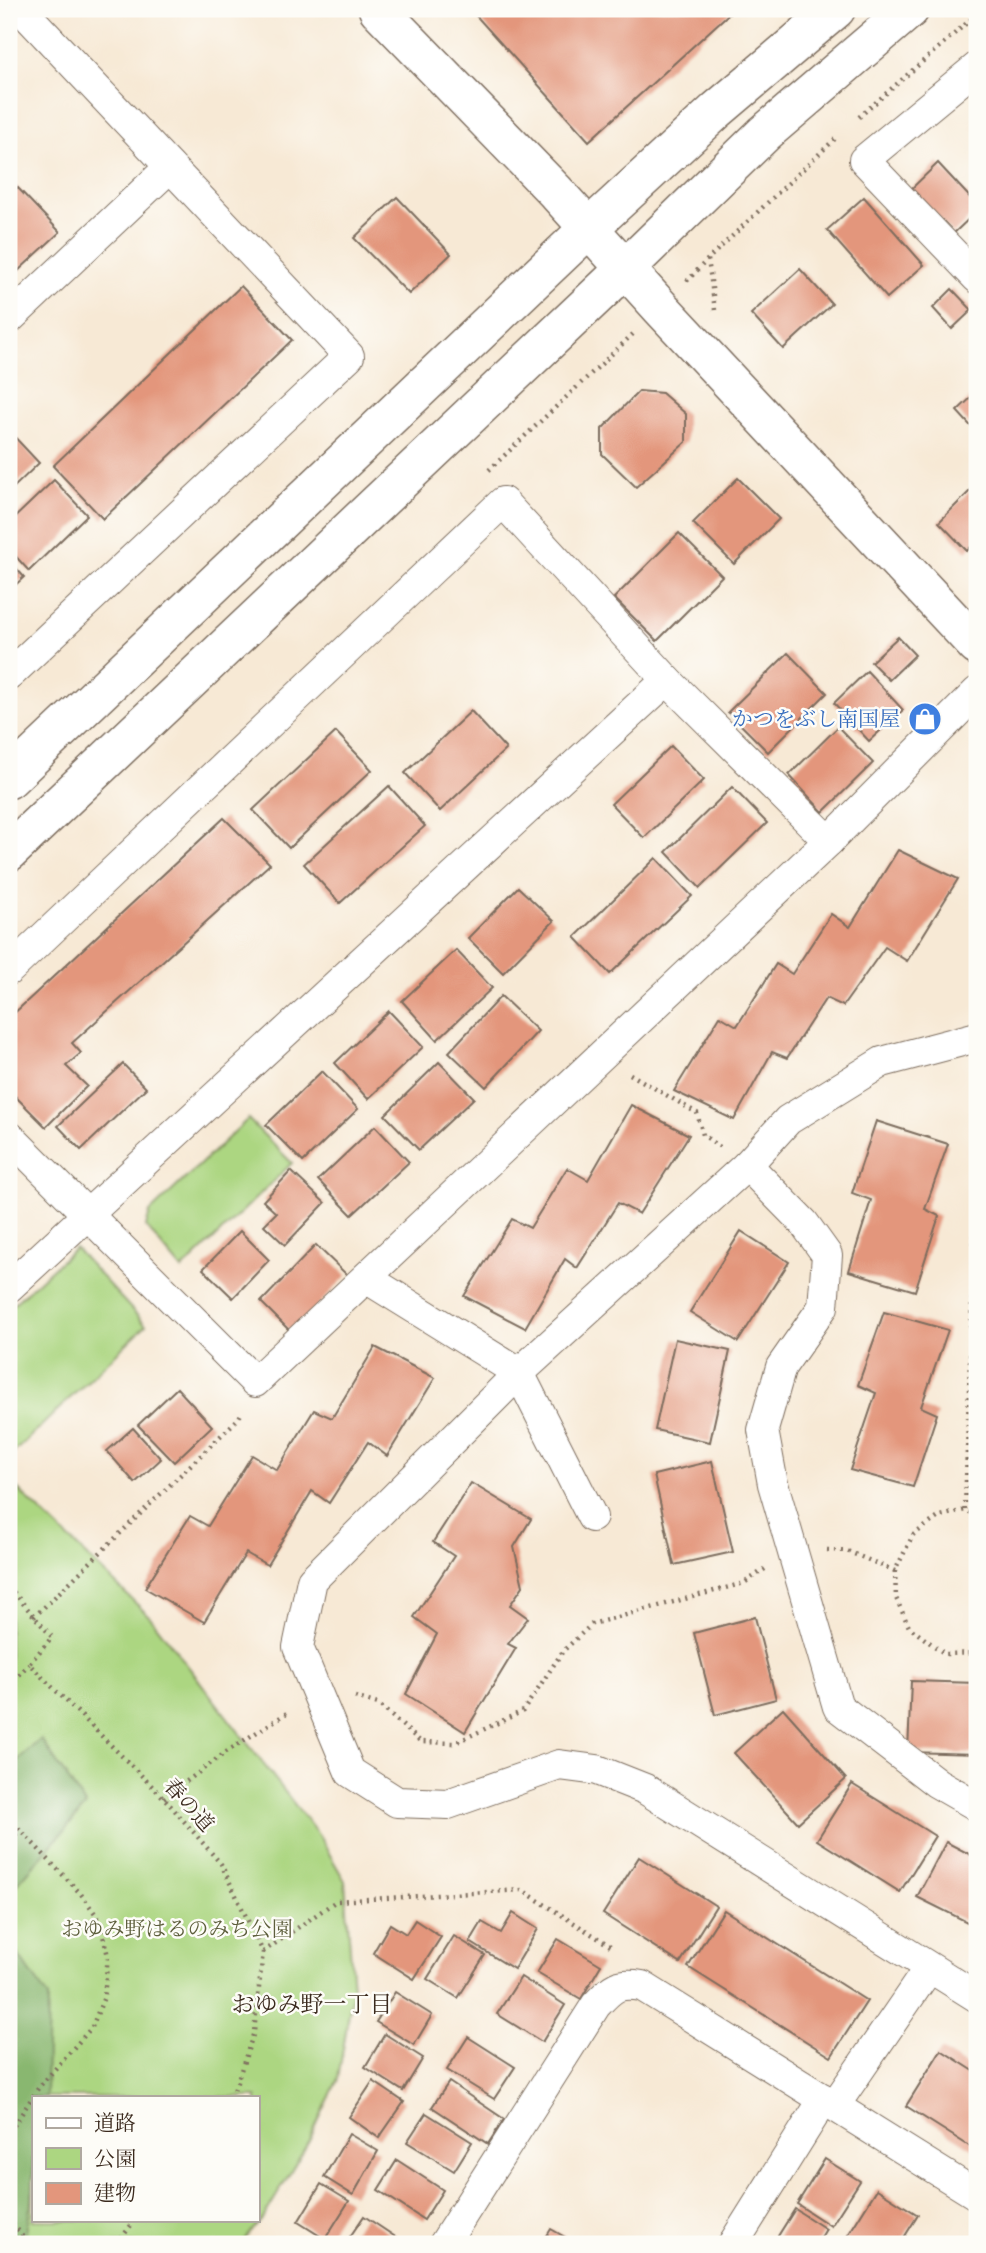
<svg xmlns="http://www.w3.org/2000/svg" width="986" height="2253" font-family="'IM FELL English','Noto Serif JP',serif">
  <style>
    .green { fill: #acd681; stroke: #748050; stroke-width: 2; fill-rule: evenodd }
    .forest { fill: #89b76f; stroke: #627046; stroke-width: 2 }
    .building { fill: #e3967c }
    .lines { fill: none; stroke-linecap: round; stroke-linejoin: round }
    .minor-casing { stroke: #7d6d5e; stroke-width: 32 }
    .tertiary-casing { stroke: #7d6d5e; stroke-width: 41 }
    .path { stroke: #7d6d5e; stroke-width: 4.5; stroke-dasharray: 2 5; stroke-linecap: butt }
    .minor { stroke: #fff; stroke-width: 30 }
    .tertiary { stroke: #fff; stroke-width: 38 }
    .labels { text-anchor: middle; stroke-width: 5; stroke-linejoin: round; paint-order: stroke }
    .shop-label { font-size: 21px; fill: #366cbe; stroke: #fdfcf7; text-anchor: end }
    .street-label { font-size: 21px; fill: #3b2a1e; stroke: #fdfcf7 }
    .park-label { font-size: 21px; fill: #5d5e3c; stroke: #fdfcf7 }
    .neighbourhood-label { font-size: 23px; fill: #3b2a1e; stroke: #fdfcf7 }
  </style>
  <rect width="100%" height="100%" fill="#fdfcf7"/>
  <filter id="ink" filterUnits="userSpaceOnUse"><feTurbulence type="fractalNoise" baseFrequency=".0143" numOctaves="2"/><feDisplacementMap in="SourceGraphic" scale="14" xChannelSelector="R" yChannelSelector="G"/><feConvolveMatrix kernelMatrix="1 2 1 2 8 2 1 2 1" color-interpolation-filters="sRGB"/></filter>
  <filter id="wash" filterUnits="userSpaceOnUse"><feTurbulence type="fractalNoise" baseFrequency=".00686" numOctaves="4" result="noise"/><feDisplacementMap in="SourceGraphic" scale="28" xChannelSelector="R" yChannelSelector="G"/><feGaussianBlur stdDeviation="1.57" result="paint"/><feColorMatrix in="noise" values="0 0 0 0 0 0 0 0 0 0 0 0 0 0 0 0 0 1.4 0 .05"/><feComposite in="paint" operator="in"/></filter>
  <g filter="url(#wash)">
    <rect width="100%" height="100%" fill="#f7e9d5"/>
    <g class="green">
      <polygon points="248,1119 292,1163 182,1270 146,1227 150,1212"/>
      <polygon points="75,1248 146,1325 9,1457 9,1308"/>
      <path d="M9,1481L150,1617L319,1836L345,1881L353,1989L338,2079L309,2141L264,2217L241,2244H9ZM33,2097H257V2220H33Z"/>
    </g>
    <g class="forest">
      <polygon points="41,1739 86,1806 9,1893 9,1768"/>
      <polygon points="9,1942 48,1997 46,2097 33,2097 33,2190 24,2244 9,2244"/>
    </g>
    <g id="blocks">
      <g class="building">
        <polygon points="470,9 734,9 589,141"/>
        <polygon points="938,163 977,205 977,211 953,234 910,190"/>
        <polygon points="17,187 60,232 18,271 9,261 9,195"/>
        <polygon points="397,197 451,254 409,294 354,238"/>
        <polygon points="864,197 924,265 887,298 827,230"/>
        <polygon points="800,269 832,304 783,349 751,314"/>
        <polygon points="241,286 292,340 103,519 53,466"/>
        <polygon points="952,289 972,310 952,329 933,308"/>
        <polygon points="639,391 662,393 686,414 686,442 636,487 602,454 602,429"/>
        <polygon points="977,392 977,433 957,411"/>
        <polygon points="9,431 39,463 9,492"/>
        <polygon points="738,478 779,519 734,564 693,523"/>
        <polygon points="54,480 87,515 29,571 9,549 9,523"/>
        <polygon points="977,484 977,541 967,551 939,522"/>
        <polygon points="679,533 722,576 657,641 614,598"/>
        <polygon points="9,560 24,577 9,591"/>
        <polygon points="898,637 915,655 889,680 871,662"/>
        <polygon points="788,653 827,693 768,752 728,712"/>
        <polygon points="867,671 903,710 869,741 834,703"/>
        <polygon points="471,711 506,749 440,811 405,773"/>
        <polygon points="838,727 873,763 823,812 789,775"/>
        <polygon points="336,732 372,770 289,848 253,810"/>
        <polygon points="671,746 704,780 644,838 611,804"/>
        <polygon points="389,786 425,826 340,903 304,864"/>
        <polygon points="732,787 767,823 700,888 666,852"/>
        <polygon points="224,818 270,864 72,1043 81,1053 66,1066 87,1086 46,1127 9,1090 9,1018"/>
        <polygon points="898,850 958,879 907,961 885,947 843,1006 826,998 787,1058 772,1052 734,1120 674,1091 720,1016 737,1026 776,964 792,974 831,914 850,927"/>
        <polygon points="656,858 692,896 610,974 575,937"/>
        <polygon points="518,887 554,921 503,973 468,938"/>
        <polygon points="456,950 492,988 437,1040 402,1001"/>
        <polygon points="501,996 538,1031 486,1087 449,1052"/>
        <polygon points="389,1011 423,1047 368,1099 335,1063"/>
        <polygon points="439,1062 474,1098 419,1150 385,1115"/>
        <polygon points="123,1064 146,1088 81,1150 58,1126"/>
        <polygon points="322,1071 358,1109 303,1162 266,1125"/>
        <polygon points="631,1105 689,1135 639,1214 618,1203 577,1268 565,1259 525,1328 464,1296 512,1219 530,1228 567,1168 588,1180"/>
        <polygon points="876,1121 948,1144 925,1209 939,1216 915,1291 849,1271 871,1200 852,1193"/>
        <polygon points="375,1126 409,1162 352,1215 318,1180"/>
        <polygon points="291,1171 325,1203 285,1245 264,1225 276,1213 263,1201"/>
        <polygon points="240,1231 269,1260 233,1298 203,1269"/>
        <polygon points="741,1231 789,1262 738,1342 690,1312"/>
        <polygon points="316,1245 347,1275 292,1333 261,1302"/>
        <polygon points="884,1312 948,1330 921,1407 937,1414 913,1487 850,1470 876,1393 858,1385"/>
        <polygon points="675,1339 730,1351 710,1442 655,1430"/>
        <polygon points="375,1347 435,1378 387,1456 368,1442 329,1503 312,1491 267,1565 246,1553 204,1622 145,1588 190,1516 208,1526 252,1455 277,1470 314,1410 332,1418"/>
        <polygon points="177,1388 212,1426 174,1462 138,1425"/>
        <polygon points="133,1428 161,1459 135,1483 107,1451"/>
        <polygon points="712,1461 733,1552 674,1565 654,1475"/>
        <polygon points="471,1483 531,1519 514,1547 523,1586 510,1605 528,1618 508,1644 516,1648 465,1732 406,1694 437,1634 414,1617 454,1556 433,1542"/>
        <polygon points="755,1617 776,1699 715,1715 694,1633"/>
        <polygon points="911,1681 977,1683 977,1754 908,1752"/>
        <polygon points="783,1708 846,1779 798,1823 734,1753"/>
        <polygon points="852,1784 935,1836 900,1892 817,1840"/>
        <polygon points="946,1842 977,1858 977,1927 917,1897"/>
        <polygon points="639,1857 716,1906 680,1963 603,1914"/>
        <polygon points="724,1910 867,2001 831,2057 688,1967"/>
        <polygon points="513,1913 538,1929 514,1969 470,1942 482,1922 501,1933"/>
        <polygon points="415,1920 441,1937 414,1979 373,1953 390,1924 406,1934"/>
        <polygon points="454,1936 485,1955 458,1998 427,1979"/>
        <polygon points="558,1939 601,1965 581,1999 537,1973"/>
        <polygon points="521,1977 565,2005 542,2042 497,2014"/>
        <polygon points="395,1992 432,2015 414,2045 376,2022"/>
        <polygon points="385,2034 423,2058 403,2091 365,2067"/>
        <polygon points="468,2037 515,2067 494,2099 447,2070"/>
        <polygon points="941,2050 977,2073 977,2151 906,2106"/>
        <polygon points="373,2081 404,2102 379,2138 349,2117"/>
        <polygon points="449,2082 504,2119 488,2144 432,2107"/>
        <polygon points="426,2113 472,2142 454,2171 407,2142"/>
        <polygon points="349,2134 378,2151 353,2195 324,2177"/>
        <polygon points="825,2159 860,2181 831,2226 797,2204"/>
        <polygon points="397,2160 443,2190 424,2220 378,2190"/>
        <polygon points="321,2184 349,2201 325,2239 298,2222"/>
        <polygon points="877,2189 918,2215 900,2244 851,2244 845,2240"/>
        <polygon points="795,2209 826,2229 817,2244 773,2244"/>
        <polygon points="364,2216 406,2244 345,2244"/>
        <polygon points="551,2229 577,2244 542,2244"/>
      </g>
    </g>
  </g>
  <g filter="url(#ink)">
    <use href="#blocks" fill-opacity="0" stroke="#7d6d5e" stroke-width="2"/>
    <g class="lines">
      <defs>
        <g id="minor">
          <polyline points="977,67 864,160 977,278"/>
          <polyline points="9,319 170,167"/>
          <polyline points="9,675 349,356 21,9"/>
          <polyline points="667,680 829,841"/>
          <polyline points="9,970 503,502 667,680 9,1287"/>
          <polyline points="977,1037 882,1062 788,1120 747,1165 519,1373 312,1580 298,1647 350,1772 397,1802 448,1804 559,1765 597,1770 645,1789 977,1997"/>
          <polyline points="9,1136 255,1382 829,841 977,692"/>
          <polyline points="747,1165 804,1223 827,1255 823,1307 781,1367 763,1430 773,1484 838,1707 937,1783 977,1806"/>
          <polyline points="366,1278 519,1373 592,1517"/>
          <polyline points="835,2105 929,1968"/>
          <path d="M444,2244L596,2005C613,1987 617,1982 642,1986L977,2195"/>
          <polyline points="733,2244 824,2099"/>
        </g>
        <g id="tertiary">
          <polyline points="378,9 555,191 661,308 977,646"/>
          <polyline points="9,779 589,228 717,110 836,9"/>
          <polyline points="9,852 626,268 765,133 910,9"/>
        </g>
      </defs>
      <use href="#minor" class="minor-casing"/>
      <use href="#tertiary" class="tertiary-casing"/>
      <g class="path">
        <polyline points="859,117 977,14"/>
        <polyline points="687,281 708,259"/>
        <polyline points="715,310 708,259 837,137"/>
        <polyline points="489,470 633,334"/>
        <polyline points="630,1074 697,1113 703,1135 720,1147"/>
        <polyline points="965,1510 977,1149"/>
        <polyline points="977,1515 965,1510 940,1516 913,1535 895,1571 896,1598 909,1627 945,1654 977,1653"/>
        <polyline points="827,1550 847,1551 895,1571"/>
        <polyline points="9,1587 52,1637 29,1664 164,1798 221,1864 263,1952 254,2032 232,2097"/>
        <polyline points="34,1617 239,1418 242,1412"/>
        <polyline points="9,1685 29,1664"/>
        <polyline points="355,1697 378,1704 421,1742 455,1743 523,1711 563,1651 592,1624 744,1583 765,1569"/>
        <polyline points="164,1798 229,1750 290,1711"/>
        <polyline points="9,1818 81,1894 99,1919 108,1956 104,1997 92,2027 39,2087 9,2133"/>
        <polyline points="9,1836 22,1832"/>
        <polyline points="263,1952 336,1901 522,1890 612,1947"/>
        <polyline points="9,2218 28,2244"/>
        <polyline points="117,2244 135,2220"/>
      </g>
      <use href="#minor" class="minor"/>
      <use href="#tertiary" class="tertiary"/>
    </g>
  </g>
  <defs>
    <symbol id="shop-disc" viewBox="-11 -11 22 22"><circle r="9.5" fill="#3f7fe0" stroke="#fdfcf7"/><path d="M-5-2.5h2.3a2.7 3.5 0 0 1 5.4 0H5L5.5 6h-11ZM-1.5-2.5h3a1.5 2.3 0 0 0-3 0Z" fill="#fff"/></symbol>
  </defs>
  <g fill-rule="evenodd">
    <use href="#shop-disc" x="906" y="700" width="38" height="38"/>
  </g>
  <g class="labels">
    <g class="shop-label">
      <text x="900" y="726">かつをぶし南国屋</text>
    </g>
    <g class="street-label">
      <text transform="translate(189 1805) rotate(48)" y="7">春の道</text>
    </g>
    <g class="park-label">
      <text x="177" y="1936">おゆみ野はるのみち公園</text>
    </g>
    <g class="neighbourhood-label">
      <text x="312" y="2012">おゆみ野一丁目</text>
    </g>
  </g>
  <rect width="986" height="2253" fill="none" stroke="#fdfcf7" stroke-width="35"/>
  <rect x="32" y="2096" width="228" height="126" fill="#fdfcf7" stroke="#afa8a0" stroke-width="2"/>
  <rect x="46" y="2118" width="35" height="10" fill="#ffffff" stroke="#afa8a0" stroke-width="2"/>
  <text x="94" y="2130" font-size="21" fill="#3b2a1e">道路</text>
  <rect x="46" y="2148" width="35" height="21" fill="#acd681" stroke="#afa8a0" stroke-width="2"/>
  <text x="94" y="2166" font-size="21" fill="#3b2a1e">公園</text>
  <rect x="46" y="2183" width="35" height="21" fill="#e3967c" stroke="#afa8a0" stroke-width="2"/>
  <text x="94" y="2200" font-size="21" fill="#3b2a1e">建物</text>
</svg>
